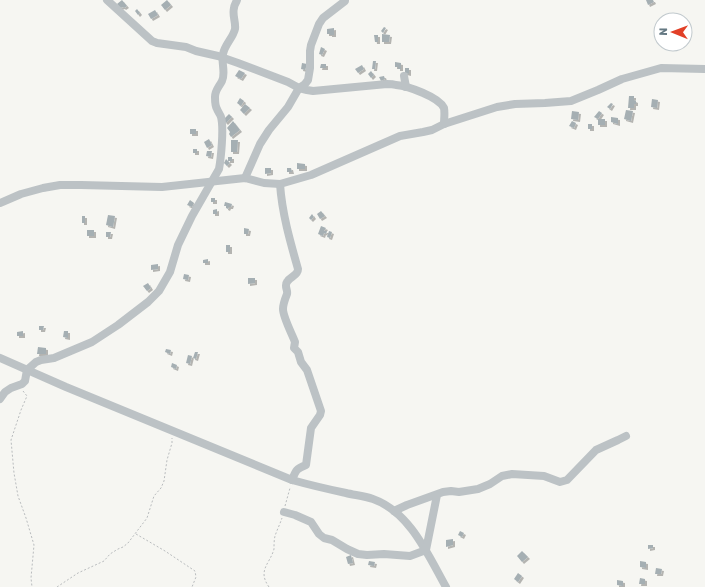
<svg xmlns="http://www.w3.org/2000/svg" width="705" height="587" font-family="Rubik,sans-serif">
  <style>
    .building { fill: #a5afb3; filter: url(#shadow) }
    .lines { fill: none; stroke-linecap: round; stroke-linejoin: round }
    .path { stroke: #b9bcbe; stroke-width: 1; stroke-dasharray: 2 2; stroke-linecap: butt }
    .street { stroke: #bcc2c5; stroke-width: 8 }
  </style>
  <defs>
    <filter id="shadow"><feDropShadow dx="2" dy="2" stdDeviation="0" flood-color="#0004"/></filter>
  </defs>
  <rect width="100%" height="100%" fill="#f6f6f2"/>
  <g class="building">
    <polygon points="122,0 127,6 124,8 123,7 120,8 117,4"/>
    <polygon points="167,0 171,5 165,10 161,5"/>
    <polygon points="646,0 653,0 654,2 648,5"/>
    <polygon points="137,9 140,13 138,15 135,11"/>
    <polygon points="155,10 158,15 151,19 148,14"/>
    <polygon points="384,27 386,28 383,33 381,31"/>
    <polygon points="334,28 334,35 330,35 330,34 327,34 327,29"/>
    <polygon points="382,34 390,35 389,42 382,42"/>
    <polygon points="374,35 378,35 378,42 375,42"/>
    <polygon points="321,47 325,49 322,55 319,54"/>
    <polygon points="373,61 376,61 375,69 372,69"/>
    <polygon points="395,62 401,63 401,69 398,69 398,67 395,67"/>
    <polygon points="302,63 307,64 305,70 301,69"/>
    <polygon points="321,64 326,64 326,68 320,68"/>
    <polygon points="362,65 364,69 358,73 355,69"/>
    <polygon points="405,68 409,68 409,74 405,73"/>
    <polygon points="239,70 245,73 241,79 235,76"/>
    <polygon points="371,71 374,75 371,78 368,74"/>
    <polygon points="384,76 385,79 381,81 379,77"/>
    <polygon points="629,96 634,96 634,100 636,101 636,104 634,104 634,108 628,108"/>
    <polygon points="240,98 244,101 241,106 237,103"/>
    <polygon points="652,99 658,100 657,108 651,107"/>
    <polygon points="611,103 613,104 610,109 607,107"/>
    <polygon points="245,104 250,108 244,114 240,110"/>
    <polygon points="626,110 633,111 631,121 624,119"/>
    <polygon points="572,111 579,112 578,120 571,119"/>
    <polygon points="599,111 602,113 598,119 594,117"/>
    <polygon points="229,114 232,117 226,123 223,120"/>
    <polygon points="611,117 618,118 618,124 611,122"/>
    <rect x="598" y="119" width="7" height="6"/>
    <polygon points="233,121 240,130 231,137 229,134 230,132 227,128"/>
    <polygon points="572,121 576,123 574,128 569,126"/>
    <rect x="588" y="124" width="4" height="5"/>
    <rect x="190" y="129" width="6" height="5"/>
    <polygon points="209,139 212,145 207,148 204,142"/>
    <polygon points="231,140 238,140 237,152 231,152"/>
    <rect x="193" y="149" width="4" height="4"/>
    <polygon points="207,151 212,151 211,157 206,156"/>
    <rect x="228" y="157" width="4" height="4"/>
    <polygon points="226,159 230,163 227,166 224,163"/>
    <polygon points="297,163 305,164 305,169 297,169"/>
    <polygon points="265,168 271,168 271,173 265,174"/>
    <polygon points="287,168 291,168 292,172 287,172"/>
    <rect x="211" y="198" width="4" height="4"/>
    <polygon points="190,200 194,203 192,207 187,205"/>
    <polygon points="225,202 232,204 231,207 229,207 228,209 226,208 226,206 224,206"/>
    <polygon points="217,209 217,214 213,214 213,210"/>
    <polygon points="321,211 325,216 320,219 317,214"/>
    <polygon points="312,214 314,217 311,220 309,218"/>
    <polygon points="108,215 115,216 113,227 106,225"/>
    <rect x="82" y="216" width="3" height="7"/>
    <polygon points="321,226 326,228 324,231 327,231 326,234 324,233 323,236 318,234"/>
    <polygon points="244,228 249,229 248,234 244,234"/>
    <rect x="87" y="230" width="7" height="6"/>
    <polygon points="329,231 332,232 330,238 327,237"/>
    <polygon points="106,232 111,232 110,237 106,237"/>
    <rect x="226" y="245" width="4" height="7"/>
    <polygon points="208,259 208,263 203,263 203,260"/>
    <polygon points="158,264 158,269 151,270 151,265"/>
    <polygon points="184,274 189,275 188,280 183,279"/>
    <polygon points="248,278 255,278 255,283 248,284"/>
    <polygon points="148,283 151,288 147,291 143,286"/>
    <polygon points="39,326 44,326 43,330 39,330"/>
    <polygon points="23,331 23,336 17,336 17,332"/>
    <polygon points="64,331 68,331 68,338 63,337"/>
    <polygon points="38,347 46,348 46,354 37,354"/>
    <polygon points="166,349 171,350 170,354 165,352"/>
    <polygon points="195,352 198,352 196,359 193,358"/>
    <polygon points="188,355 192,356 190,364 186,363"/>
    <polygon points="172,363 177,365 176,369 171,367"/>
    <polygon points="460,531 464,533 462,537 458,535"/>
    <polygon points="453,539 453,545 446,547 446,540"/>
    <polygon points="648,545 653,545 653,548 648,549"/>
    <polygon points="522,551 528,557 522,562 517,556"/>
    <polygon points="351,555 353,563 348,564 346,557"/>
    <polygon points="369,561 375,562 374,566 368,565"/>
    <polygon points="640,561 646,562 646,568 640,567"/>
    <polygon points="656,568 662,569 661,574 655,574"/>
    <polygon points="518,573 522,576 518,582 514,579"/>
    <polygon points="640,578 645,579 645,584 639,584"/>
    <polygon points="617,580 623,581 623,586 617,585"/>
  </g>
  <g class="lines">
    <g class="path">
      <polyline points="23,391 27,396 21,410 11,440 14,473 18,496 26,518 34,545 31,578 32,587"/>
      <polyline points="285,506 290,488"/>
      <polyline points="136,534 165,551 195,571 196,577 192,587"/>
      <polyline points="57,587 78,573 104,561 110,554 118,549 123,547 128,543 147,518 154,496 161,488 164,481 167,460 172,443 172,438"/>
      <path d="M269,587C257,570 270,564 274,549C274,545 274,540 275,536C277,530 280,524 282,518"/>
    </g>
    <g class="street">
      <path d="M107,0L152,41L157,43L186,47L196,51L218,56L238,63L288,82L299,88L307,90L313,91L387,84C390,84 393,84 396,85C408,86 439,97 444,108C445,113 444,119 444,124"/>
      <polyline points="404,76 406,87"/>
      <polyline points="245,178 260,144 269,130 288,107 299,88 305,84 308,80 310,68 310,51 311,45 319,24 323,18 345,1 345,0"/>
      <path d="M280,184C282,213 290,241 298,269C298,276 290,276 287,282C284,286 288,290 287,294C285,299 283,304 283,309C283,317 292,334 295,342L294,348L298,352L301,362L307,370L321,411L320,415L311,428L306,465C296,469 296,470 292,480"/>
      <polyline points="0,203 21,194 43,188 60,185 81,185 162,187 245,178 264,183 280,184 311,175 400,136 423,132 432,130 444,124 497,107 515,104 545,103 571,101 598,90 622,79 661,68 705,69"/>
      <path d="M0,358L66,387L292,480C310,485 327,489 346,493C354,495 364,496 373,499C410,512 428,555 446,587"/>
      <path d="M0,399L5,392L11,388L22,384L25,381L27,370L36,362L41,360L54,358L92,342L118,325L148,302L159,291L170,272L178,245L192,216L219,169C221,158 224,128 221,117C220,114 218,112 217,109C215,106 215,101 215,97C215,90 219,87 222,81C226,73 221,63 223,54C225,44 233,38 235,29C236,22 232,15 234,8C234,5 236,3 237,0"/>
      <polyline points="394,511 407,505 443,492 451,491 459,492 478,489 490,484 502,476 512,474 544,476 560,482 567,480 596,450 618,440 626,436"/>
      <polyline points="284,512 295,515 311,522 319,534 324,538 332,540 347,549 358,554 367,555 384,554 410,556 426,550 437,495"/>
    </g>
  </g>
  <g transform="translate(673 32) rotate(271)"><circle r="19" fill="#ffffff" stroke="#c1c9cd"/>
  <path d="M0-3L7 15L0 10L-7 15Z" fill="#e24027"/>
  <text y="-6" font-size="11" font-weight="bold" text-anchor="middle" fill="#657983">N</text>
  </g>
</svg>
